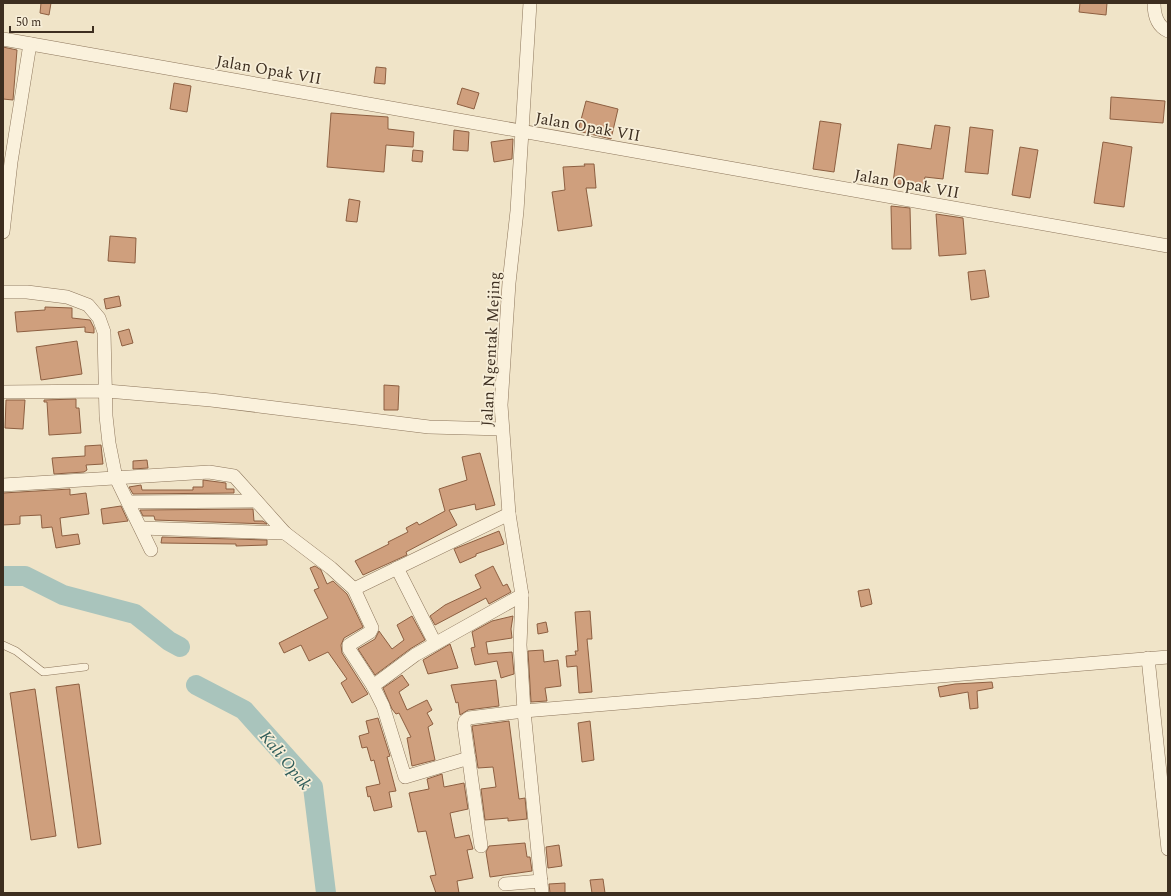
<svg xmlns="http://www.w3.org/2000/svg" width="1171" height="896" font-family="Spectral,serif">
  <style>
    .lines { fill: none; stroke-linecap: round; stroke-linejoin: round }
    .river { stroke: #a9c4bc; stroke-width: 20 }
    .building { fill: #cf9f7d; stroke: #8d5f41 }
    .service-casing { stroke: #8d765c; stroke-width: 8 }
    .minor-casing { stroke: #8d765c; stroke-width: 14 }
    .service { stroke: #faf1dc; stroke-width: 7 }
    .minor { stroke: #faf1dc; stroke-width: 13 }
    .labels { text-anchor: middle; stroke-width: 3.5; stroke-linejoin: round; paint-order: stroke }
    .street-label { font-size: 16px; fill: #3d2e20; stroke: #f7eed8 }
    .water-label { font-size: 17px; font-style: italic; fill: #2f5d5a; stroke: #f7eed8 }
  </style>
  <rect width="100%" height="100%" fill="#f0e4c8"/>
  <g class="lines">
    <g class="river">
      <polyline points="3,576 25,576 63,595 135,614 169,641 180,647"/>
      <polyline points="196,685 244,710 313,787 326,893"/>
    </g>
  </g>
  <g class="building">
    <polygon points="41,3 51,3 49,15 40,13"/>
    <polygon points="1080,3 1107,3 1106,15 1079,12"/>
    <polygon points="3,47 17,50 13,100 3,99"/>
    <polygon points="376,67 386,68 385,84 374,83"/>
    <polygon points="174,83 191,86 187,112 170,109"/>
    <polygon points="462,88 479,93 474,109 457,104"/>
    <polygon points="1111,97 1165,101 1163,123 1110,119"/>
    <polygon points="586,101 618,109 611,139 578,131"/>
    <polygon points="331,113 388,117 388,129 414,132 413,147 386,145 384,172 327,167"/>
    <polygon points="820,121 841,124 834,172 813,169"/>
    <polygon points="935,125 950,127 943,179 925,177 923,187 893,183 898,144 931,149"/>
    <polygon points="970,127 993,130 988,174 965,172"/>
    <polygon points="454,130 469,132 468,151 453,150"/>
    <polygon points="513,139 512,159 494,162 491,142"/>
    <polygon points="1103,142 1132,147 1124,207 1094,203"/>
    <polygon points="1020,147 1038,150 1030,198 1012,195"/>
    <polygon points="413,150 423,151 422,162 412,161"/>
    <polygon points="584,164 594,164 596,188 586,188 592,226 558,231 552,192 565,190 563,167 585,166"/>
    <polygon points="349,199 360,201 357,222 346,221"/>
    <polygon points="891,206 910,208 911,249 892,249"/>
    <polygon points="936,214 963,218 966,254 939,256"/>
    <polygon points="110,236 136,238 135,263 108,261"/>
    <polygon points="985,270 989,297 971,300 968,272"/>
    <polygon points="119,296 121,306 106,309 104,299"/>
    <polygon points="45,307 72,308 72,318 90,320 94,328 94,333 85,332 85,327 17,332 15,312 45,310"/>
    <polygon points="129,329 133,343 122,346 118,332"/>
    <polygon points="77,341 82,374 41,380 36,347"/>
    <polygon points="384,385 399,386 398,410 384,410"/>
    <polygon points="76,399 76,408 79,408 81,433 49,435 47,402 44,402 44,400"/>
    <polygon points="6,400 25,400 23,429 5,428"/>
    <polygon points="101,445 103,464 86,465 87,470 84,472 54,474 52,458 85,456 85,446"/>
    <polygon points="480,453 495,505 476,510 475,504 449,510 457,525 406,552 407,555 363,575 355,561 389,544 388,542 408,532 406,528 417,522 419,525 445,511 439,489 467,480 462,457"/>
    <polygon points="147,460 148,468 133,469 133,461"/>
    <polygon points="203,480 226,483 226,489 234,489 234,493 133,494 129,487 141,485 142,490 193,490 193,487 203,487"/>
    <polygon points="70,489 70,495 86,493 89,514 60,518 62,536 78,534 80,544 56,548 52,527 42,528 41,515 20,516 20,524 3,525 3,493"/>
    <polygon points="121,506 128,521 103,524 101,509"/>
    <polygon points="253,509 254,521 263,521 267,524 155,520 154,516 143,516 140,510"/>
    <polygon points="499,531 504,544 476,554 476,556 460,563 454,549"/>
    <polygon points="162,537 267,540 267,545 236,546 236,544 161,543"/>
    <polygon points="315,566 321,570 327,584 333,581 347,594 363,627 344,638 341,645 342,653 368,694 352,703 341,683 347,679 328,652 309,661 301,645 284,653 279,643 328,618 314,590 319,588 310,568"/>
    <polygon points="493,566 503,586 507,584 511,592 489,604 486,598 435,625 430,616 445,605 481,588 475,575"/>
    <polygon points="869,589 872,604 861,607 858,591"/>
    <polygon points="590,611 592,639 587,639 592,692 579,693 577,666 567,667 566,656 576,655 575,651 578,651 575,612"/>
    <polygon points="412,616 425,640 410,649 375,675 358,649 375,639 379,631 392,649 404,640 397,625"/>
    <polygon points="513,616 511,629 512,638 486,642 488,654 512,652 514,674 501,678 497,661 475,665 471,648 475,647 472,632 492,621"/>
    <polygon points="546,622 548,632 538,634 537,624"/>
    <polygon points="450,644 458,668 428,674 423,660"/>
    <polygon points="543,650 544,662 558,660 561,686 545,688 547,701 531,702 528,651"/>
    <polygon points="402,675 409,685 399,692 407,710 427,700 432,710 427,713 433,724 428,727 435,760 412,766 407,738 411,737 399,713 396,714 392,709 383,688"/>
    <polygon points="496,680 499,706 468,710 460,715 458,702 456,703 451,685"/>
    <polygon points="992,682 993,688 977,691 978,708 970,709 968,692 940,697 938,687 955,684"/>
    <polygon points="79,684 101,844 78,848 56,687"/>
    <polygon points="35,689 56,836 31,840 10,693"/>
    <polygon points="378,718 390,756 387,757 396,791 389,792 392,807 374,811 370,796 368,797 366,787 380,784 374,760 371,761 367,747 362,748 359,736 369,733 366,721"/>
    <polygon points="509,721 519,799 525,798 527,819 508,821 508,818 485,820 481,789 496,787 493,767 478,768 472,726"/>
    <polygon points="590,721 594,760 582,762 578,723"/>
    <polygon points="442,774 444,787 464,783 468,809 450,813 455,838 469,835 473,849 467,850 473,878 457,881 459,893 436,893 430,876 436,875 426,831 418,832 409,793 429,789 427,779"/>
    <polygon points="525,843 527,857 530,857 532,871 490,877 486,852 489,846"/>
    <polygon points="559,845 562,866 548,868 546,847"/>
    <polygon points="603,879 605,893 592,893 590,880"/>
    <polygon points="565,883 565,893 550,893 549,884"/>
  </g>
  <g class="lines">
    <defs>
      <polyline id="service" points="3,645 16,651 43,672 85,667"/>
      <g id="minor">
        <polyline points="530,3 517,211 509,283 501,405 509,514 522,595 520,645 524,711 542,893"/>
        <path d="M1154,3C1154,14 1157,26 1168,31"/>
        <polyline points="3,39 1168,246"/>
        <polyline points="3,232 11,162 30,44"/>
        <polyline points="3,292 27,292 67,297 88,305 99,318 104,332 106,416 109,443 116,478 151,550"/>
        <polyline points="3,392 107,391 211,400 429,427 502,429"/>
        <polyline points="3,485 209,472 234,476 285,533 331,568 354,589 372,628 370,632 349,645 349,649 373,686"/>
        <polyline points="128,502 256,501"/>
        <polyline points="141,528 285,533"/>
        <polyline points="397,568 435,643"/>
        <polyline points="354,589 509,514"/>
        <polyline points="1148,658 1168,849"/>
        <polyline points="469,758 405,777 383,706 373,686 415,655 522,595"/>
        <polyline points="481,846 464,725 465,721 469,718 524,711 1168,657"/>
        <polyline points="505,884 541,881"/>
      </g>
    </defs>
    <use href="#service" class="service-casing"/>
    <use href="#minor" class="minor-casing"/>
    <use href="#service" class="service"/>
    <use href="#minor" class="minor"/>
  </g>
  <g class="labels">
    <g class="street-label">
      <text transform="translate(269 69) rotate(10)" y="6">Jalan Opak VII</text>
      <text transform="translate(588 126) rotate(10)" y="6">Jalan Opak VII</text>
      <text transform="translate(907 183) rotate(10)" y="6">Jalan Opak VII</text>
      <text transform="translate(490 349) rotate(-87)" y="6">Jalan Ngentak Mejing</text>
    </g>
    <g class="water-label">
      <text transform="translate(286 760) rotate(51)" y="6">Kali Opak</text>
    </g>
  </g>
  <rect width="1171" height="896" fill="none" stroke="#3d2e20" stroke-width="8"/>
  <path d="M10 26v6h83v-6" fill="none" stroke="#3d2e20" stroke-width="2"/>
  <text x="16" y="26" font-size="12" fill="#3d2e20" stroke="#f7eed8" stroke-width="3" paint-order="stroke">50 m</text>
</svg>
